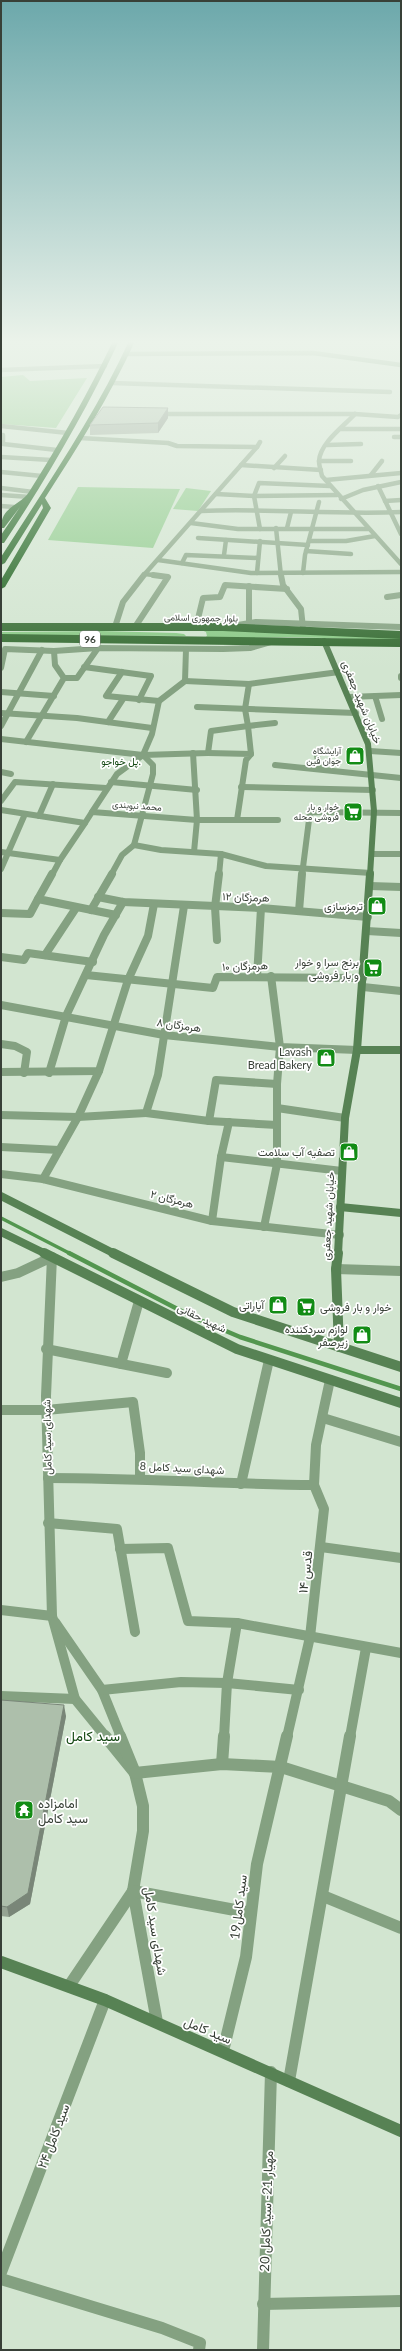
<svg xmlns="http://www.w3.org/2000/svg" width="402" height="2351" font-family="Lato,Vazirmatn,sans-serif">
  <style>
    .green { fill: #8ac986 }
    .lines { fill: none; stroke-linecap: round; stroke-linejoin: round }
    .stream-far1 { stroke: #53964f; stroke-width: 3.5 }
    .stream { stroke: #53964f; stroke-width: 4.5 }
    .street-far4 { stroke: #84a181; stroke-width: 4.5 }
    .street-far3 { stroke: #84a181; stroke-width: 6 }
    .street-far2 { stroke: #84a181; stroke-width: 8 }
    .street-far1 { stroke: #84a181; stroke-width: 10 }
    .street { stroke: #84a181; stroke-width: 12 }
    .secondary-far4 { stroke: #578254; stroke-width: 4.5 }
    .secondary-far3 { stroke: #578254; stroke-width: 6 }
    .secondary-far2 { stroke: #578254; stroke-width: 8 }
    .secondary-far1 { stroke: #578254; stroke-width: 10 }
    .secondary { stroke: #578254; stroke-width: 12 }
    .primary { stroke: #356b32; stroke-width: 8 }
    .highway { fill: #105810; fill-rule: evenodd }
    .wall { fill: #95a493 }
    .shaded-wall { fill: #798678 }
    .building { fill: #adbfab; stroke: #798678 }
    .labels { text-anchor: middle; stroke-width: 3.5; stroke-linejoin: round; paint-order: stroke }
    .far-street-label { font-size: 9px; fill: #384037; stroke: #fff }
    .far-poi-label { font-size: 9px; fill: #384037; stroke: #fff; text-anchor: end }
    .shield { fill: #fff; stroke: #747973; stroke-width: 1 }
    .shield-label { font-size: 10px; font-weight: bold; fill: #384037 }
    .far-neighbourhood-label { font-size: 10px; fill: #144813; stroke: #fff }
    .street-label { font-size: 11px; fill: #384037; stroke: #fff }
    .poi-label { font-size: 11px; fill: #384037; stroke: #fff; text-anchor: end }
    .near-street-label { font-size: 13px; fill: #384037; stroke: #fff }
    .near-poi-label { font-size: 13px; fill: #384037; stroke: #fff; text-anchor: start }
    .near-neighbourhood-label { font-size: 14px; fill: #144813; stroke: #fff }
  </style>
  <rect width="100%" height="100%" fill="#d2e5d0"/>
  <g class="green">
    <polygon points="23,375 30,381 87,378 56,428 1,424 1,377"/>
    <polygon points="78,487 180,489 153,548 48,540"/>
    <polygon points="186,488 211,491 198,511 173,509"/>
    <polygon points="199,629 401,638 401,640 287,637 203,639 207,636 206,632"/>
    <polygon points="101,631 176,633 184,634 186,636 1,635 1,632"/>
  </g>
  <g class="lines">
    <polyline class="stream-far1" points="1,1218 71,1254"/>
    <polyline class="stream" points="69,1253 193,1317 240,1337 401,1389"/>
    <g class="street-far4">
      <polyline points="1,370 105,366"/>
      <polyline points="112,383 390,392"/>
      <polyline points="157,414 355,414 398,417 401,415"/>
      <path d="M355,414C344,426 320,443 319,461C319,466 321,471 322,476L401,564"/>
      <polyline points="1,426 68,433"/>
      <polyline points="341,429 401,429"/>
      <polyline points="1,435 3,435 3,444 57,450"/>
      <polyline points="394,437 401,437"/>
      <polyline points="80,438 168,443 177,446 257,447 260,442"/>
      <polyline points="327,445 361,444"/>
      <polyline points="1,457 51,460"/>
      <polyline points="319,461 351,461"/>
      <polyline points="241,465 321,470"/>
      <polyline points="274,468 285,456"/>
      <polyline points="1,472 42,476"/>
      <polyline points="371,475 382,461"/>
      <polyline points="326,480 401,473"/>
      <polyline points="378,486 401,534"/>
      <polyline points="1,488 33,492"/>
      <polyline points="216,494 254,496 337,495"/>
      <polyline points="1,495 30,497"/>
      <polyline points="341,499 363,490 401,482"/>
      <polyline points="385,501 401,500"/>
      <polyline points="1,506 14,507"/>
      <path d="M201,511C268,508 334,515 401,512"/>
      <polyline points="191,523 238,529 368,529"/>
      <polyline points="276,528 281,576"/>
      <polyline points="287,528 291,512"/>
      <polyline points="260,529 254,496 259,483 330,486"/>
      <polyline points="198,538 308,545"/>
      <polyline points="309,541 346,541 375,536"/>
      <polyline points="306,551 351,554"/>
      <polyline points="224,555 226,540"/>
      <polyline points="158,560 251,573 401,572"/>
      <polyline points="182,563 186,555 258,558"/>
      <polyline points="257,573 260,541"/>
      <polyline points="303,573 305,555 319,502"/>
      <polyline points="145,574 161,576"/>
      <polyline points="143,576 257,447"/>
    </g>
    <g class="street-far3">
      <polyline points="281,575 283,585 301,609 303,628"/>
      <polyline points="249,586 249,623"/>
      <polyline points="387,597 401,595"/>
      <polyline points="232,626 256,622 401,627"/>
      <polyline points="115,627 123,602 144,575"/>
      <polyline points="135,627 168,577 153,575"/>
      <polyline points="196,627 203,598 220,597 225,585 287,589"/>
      <polyline points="84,667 151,676 139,700"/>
      <polyline points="1,668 5,649 54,651 98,648 223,649 250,648 274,641"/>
      <polyline points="122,672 106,696 159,701"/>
      <polyline points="401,676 401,678"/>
      <polyline points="64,678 77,678 98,648"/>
      <polyline points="185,681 249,684 339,672"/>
      <polyline points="185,681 186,649"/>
      <polyline points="1,692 54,696"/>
      <polyline points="375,696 382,719"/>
      <polyline points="349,697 401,695"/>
      <polyline points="197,707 356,713"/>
      <polyline points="1,713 77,718 152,728"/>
      <polyline points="108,722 123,699"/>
      <polyline points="1,726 42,650"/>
      <polyline points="1,739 143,755 208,753 211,731 248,726 245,709 249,684"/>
      <polyline points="26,742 64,678 55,665 54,651"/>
      <polyline points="370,751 401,753"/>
      <polyline points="193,753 197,820 194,852"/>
      <polyline points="208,753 251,754 246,760 237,820"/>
      <polyline points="251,754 248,726 275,723"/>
      <polyline points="317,755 319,768"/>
      <polyline points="275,765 401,778"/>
      <polyline points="1,772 11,774"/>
      <polyline points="111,782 197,790"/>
      <polyline points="241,787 373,790"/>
      <polyline points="1,801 15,782 106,788"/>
      <polyline points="1,810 85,823 92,812 197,820 278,820"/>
      <polyline points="92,812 117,774 143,755 152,734 159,701 185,681"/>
      <polyline points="39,816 53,784"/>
      <polyline points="134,845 161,850 221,854 266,866 371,873"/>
      <polyline points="1,852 60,860 52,875"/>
      <polyline points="372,854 401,854"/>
      <polyline points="60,860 85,823"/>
      <polyline points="1,869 25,814"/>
      <polyline points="111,875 122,855 134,845 153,774 153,765 143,755"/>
      <polyline points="219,875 221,854"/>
      <polyline points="302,875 310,812 401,813"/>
    </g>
    <g class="street-far2">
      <polyline points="52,874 38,899 116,915"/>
      <polyline points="370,886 401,887"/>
      <polyline points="98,897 123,902 261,908 368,917"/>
      <polyline points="91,910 112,874"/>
      <polyline points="299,911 302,874"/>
      <polyline points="1,913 30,914 38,899"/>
      <polyline points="367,931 401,933"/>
      <polyline points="217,940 215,907 219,874"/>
      <polyline points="45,955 76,908"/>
      <polyline points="1,957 24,960 28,953 93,962"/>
      <polyline points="86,975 213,988 217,977 363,978"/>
      <polyline points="257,977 261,908"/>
      <polyline points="363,987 401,991"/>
      <polyline points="1,1005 164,1035 280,1047 357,1050"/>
      <polyline points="1,1044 15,1046 27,1052 24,1073"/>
      <polyline points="1,1072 99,1071 128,980 148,936 154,904"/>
      <polyline points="49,1073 66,1016 104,935 123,902"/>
      <polyline points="277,1108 345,1118"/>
      <polyline points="146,1113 209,1121 277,1125"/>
      <polyline points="1,1115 78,1117 146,1113 158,1075 184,906"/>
      <polyline points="209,1121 216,1080 277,1084"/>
      <polyline points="1,1147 59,1150"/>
      <polyline points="221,1157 342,1171"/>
      <polyline points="1,1174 43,1179 212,1221 340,1235"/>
      <polyline points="43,1179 78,1117 99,1071"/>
      <polyline points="212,1221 221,1157 229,1122"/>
      <polyline points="264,1227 277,1164 277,1084 280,1047 271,976"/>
    </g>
    <g class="street-far1">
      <polyline points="336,1269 401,1271"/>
      <polyline points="1,1277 18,1273 52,1257 46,1396 52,1616 75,1699 106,1737"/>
      <polyline points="46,1349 167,1373"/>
      <polyline points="121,1364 139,1301"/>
      <polyline points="1,1410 46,1410 133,1402 140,1453 140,1478"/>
      <polyline points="323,1418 401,1442"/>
      <path d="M48,1478C137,1478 225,1484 314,1485"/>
      <polyline points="241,1484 269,1360"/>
      <polyline points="48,1523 117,1529 135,1632"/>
      <polyline points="321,1547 401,1558"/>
      <polyline points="120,1549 168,1548 188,1621 237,1623 401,1653"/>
      <polyline points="1,1610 52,1616"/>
      <polyline points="55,1622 102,1690 121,1737"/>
      <polyline points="102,1690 181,1682 227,1683 299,1690"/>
      <polyline points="1,1696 75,1699"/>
      <polyline points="224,1737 227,1683 237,1623"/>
      <polyline points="287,1737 310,1637 324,1509 314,1485 316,1445 330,1380"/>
      <polyline points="350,1737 366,1648"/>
    </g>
    <g class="street">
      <polyline points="105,1736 135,1773"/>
      <polyline points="120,1736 135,1773 143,1806 143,1831 133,1891 157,2022"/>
      <polyline points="222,1764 224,1736"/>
      <polyline points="135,1773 222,1764 281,1767 389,1801 401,1810"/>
      <polyline points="133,1891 251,1913"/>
      <polyline points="323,1896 401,1928"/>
      <polyline points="69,1986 133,1891"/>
      <polyline points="223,2051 246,1957 257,1864 287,1736"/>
      <polyline points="289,2081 350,1736"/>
      <polyline points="1,2272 105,2000"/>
      <polyline points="1,2279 162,2328 200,2343 199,2350"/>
      <polyline points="263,2304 401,2301"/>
      <polyline points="263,2350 271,2072"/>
    </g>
    <polyline class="secondary-far4" points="127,354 313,353 401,365"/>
    <polyline class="secondary-far3" points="324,641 368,744 374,811 370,875"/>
    <g class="secondary-far2">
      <polyline points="357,1050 401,1050"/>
      <polyline points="1,1196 115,1254"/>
      <polyline points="340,1207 401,1213"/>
      <polyline points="1,1232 46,1254"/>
      <polyline points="338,1254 345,1118 357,1050 370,874"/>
    </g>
    <g class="secondary-far1">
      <polyline points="44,1253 237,1349 401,1403"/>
      <polyline points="113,1253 233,1312 401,1367"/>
      <polyline points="338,1253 336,1269 339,1347"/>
    </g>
    <polyline class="secondary" points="1,1962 105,2000 401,2131"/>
    <g class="primary">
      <polyline points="1,627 223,627 401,635"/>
      <polyline points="1,638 401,643"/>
    </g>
    <g class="highway">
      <path d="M113,341H119C86,411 47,478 4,543H1V535L20,507L4,528H1C1,506 20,506 29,492C60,443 88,393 113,341Z"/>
      <path d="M129,341H135C110,396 78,447 45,498L51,508L5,587L1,589V580L43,508L42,504L5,563L1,565V557C46,486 94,417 129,341Z"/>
    </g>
  </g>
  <g class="wall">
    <polygon points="168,418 158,433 90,435 90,425"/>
    <polygon points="1,1700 66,1716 30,1904 9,1917 1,1916"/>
  </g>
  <g class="shaded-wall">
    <polygon points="168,408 168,418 158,433 158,423"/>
    <polygon points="64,1705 66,1716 30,1904 9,1917 7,1907"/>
  </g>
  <g class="building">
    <polygon points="103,407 168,408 158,423 90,425"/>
    <polygon points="1,1700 64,1705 28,1893 7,1907 1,1906"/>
  </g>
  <linearGradient id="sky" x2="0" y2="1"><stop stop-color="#6ca8ab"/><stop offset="0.51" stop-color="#ebf3ea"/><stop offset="1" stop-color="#ebf3ea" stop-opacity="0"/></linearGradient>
  <rect width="402" height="670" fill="url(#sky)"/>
  <defs>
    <symbol id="shop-square" viewBox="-11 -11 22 22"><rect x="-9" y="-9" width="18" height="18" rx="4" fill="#128c15" stroke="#fff"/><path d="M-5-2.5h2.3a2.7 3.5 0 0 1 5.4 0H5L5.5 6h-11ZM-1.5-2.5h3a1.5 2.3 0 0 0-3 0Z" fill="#fff"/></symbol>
    <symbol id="supermarket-square" viewBox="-11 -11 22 22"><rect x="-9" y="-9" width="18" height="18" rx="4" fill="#128c15" stroke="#fff"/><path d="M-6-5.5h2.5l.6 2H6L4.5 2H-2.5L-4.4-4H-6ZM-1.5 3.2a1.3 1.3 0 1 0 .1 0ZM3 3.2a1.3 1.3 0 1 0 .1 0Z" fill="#fff"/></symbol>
    <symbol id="temple-square" viewBox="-11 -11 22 22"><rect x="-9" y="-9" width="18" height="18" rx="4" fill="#128c15" stroke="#fff"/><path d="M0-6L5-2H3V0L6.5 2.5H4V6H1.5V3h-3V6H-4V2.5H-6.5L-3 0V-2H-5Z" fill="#fff"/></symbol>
  </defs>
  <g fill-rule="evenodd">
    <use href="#shop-square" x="344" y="745" width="22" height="22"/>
    <use href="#supermarket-square" x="342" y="801" width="22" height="22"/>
    <use href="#shop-square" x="366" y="895" width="22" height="22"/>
    <use href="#supermarket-square" x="362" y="957" width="22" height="22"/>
    <use href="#shop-square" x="315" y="1047" width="22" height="22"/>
    <use href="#shop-square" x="338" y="1141" width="22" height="22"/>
    <use href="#shop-square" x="267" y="1294" width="22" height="22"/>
    <use href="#supermarket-square" x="295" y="1296" width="22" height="22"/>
    <use href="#shop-square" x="351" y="1324" width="22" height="22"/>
    <use href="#temple-square" x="13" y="1799" width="22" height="22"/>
  </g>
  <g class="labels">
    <g class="far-street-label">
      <text transform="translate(201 618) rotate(1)" y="3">بلوار جمهوری اسلامی</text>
      <text transform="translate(137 806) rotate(4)" y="3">محمد نبوبندی</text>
    </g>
    <g class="far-poi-label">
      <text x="341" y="754">آرایشگاه<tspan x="341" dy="10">جوان فین</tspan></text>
      <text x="339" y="810">خوار و بار<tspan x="339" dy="10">فروشی محله</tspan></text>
    </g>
    <rect class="shield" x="80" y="631" width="20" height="16" rx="3"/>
    <g class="shield-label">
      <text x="90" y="643">96</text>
    </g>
    <g class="far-neighbourhood-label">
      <text x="121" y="765">پل خواجو.</text>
    </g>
    <g class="street-label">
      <text transform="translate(362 702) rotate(68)" y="4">خیابان شهید جعفری</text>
      <text transform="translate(246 897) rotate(2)" y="4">هرمزگان ۱۲</text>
      <text transform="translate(245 966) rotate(-2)" y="4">هرمزگان ۱۰</text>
      <text transform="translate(179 1025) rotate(8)" y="4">هرمزگان ۸</text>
      <text transform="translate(172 1199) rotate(14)" y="4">هرمزگان ۲</text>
      <text transform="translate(328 1216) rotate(-87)" y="4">خیابان شهید جعفری</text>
      <text transform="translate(202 1318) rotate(26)" y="4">شهید حقانی</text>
      <text transform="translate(47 1437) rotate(-91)" y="4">شهدای سید کامل</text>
      <text transform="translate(182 1468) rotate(3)" y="4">شهدای سید کامل 8</text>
    </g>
    <g class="poi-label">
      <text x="363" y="910">ترمزسازی</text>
      <text x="359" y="966">برنج سرا و خوار<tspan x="359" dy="13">و بار فروشی</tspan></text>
      <text x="312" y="1056">Lavash<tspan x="312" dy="13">Bread Bakery</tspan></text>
      <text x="335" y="1156">تصفیه آب سلامت</text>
      <text x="264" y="1309">آپاراتی</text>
      <text x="320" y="1311" text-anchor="start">خوار و بار فروشی</text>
      <text x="348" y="1333">لوازم سردکننده<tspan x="348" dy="13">زیرصفر</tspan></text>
    </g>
    <g class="near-street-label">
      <text transform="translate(305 1572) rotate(-83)" y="5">قدس ۱۴</text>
      <text transform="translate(238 1907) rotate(-83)" y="5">سید کامل19</text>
      <text transform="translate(156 1931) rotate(81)" y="5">شهدای سید کامل</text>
      <text transform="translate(208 2030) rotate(23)" y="5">سید کامل</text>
      <text transform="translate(53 2136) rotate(-69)" y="5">سید کامل ۲۴</text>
      <text transform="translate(266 2211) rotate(-88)" y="5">مهیار 21- سید کامل 20</text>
    </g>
    <g class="near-poi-label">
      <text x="38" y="1808">امامزاده<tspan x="38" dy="15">سید کامل</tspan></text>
    </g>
    <g class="near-neighbourhood-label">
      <text x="93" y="1741">سید کامل</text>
    </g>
  </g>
  <rect width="402" height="2351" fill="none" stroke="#384037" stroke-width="4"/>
</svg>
